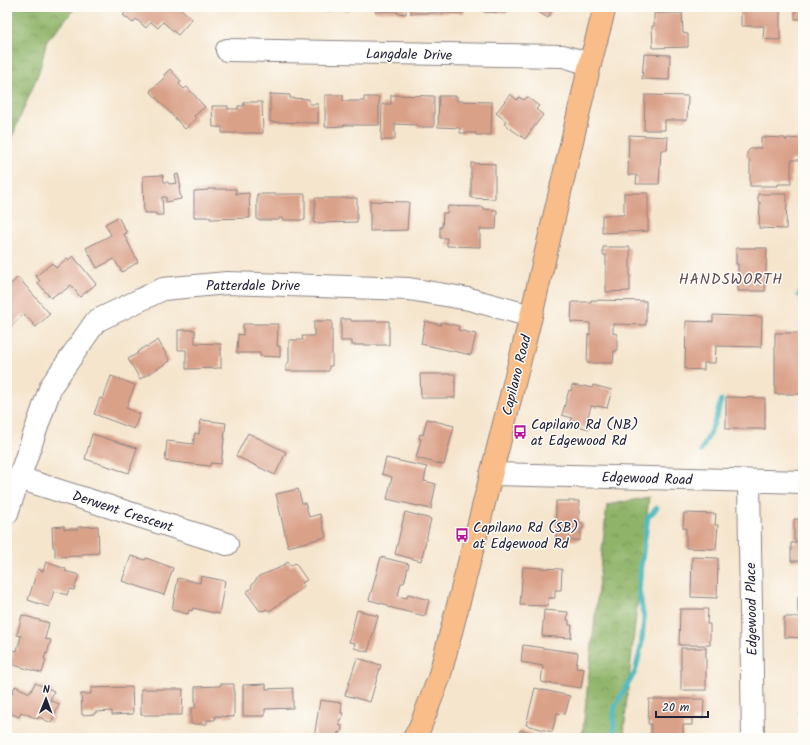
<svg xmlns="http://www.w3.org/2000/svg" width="810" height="745" font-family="Kalam,sans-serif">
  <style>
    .forest { fill: url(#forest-crowns); stroke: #586b52 }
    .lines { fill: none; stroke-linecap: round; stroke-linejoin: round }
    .stream { stroke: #47b7bd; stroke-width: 5 }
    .building { fill: #daa189 }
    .minor-casing { stroke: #8c8484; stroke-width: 24 }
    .major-casing { stroke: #8c8484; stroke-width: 24 }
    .minor { stroke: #fff; stroke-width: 22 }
    .major { stroke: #f8bd89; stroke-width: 22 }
    .labels { text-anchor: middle; stroke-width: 3; stroke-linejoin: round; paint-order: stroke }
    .street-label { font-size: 14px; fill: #22223b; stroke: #fdfcf7 }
    .poi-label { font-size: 14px; fill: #22223b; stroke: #fdfcf7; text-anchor: start }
    .neighbourhood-label { font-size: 15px; letter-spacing: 1px; fill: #624e56; stroke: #fdfcf7 }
  </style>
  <defs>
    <pattern id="forest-crowns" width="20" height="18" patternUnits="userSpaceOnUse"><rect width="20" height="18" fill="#8fb469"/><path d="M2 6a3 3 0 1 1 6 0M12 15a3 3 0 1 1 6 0" fill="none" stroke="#749258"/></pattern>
  </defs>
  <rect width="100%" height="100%" fill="#fdfcf7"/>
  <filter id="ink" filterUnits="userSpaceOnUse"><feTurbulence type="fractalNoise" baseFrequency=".025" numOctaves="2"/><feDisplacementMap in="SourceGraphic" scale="8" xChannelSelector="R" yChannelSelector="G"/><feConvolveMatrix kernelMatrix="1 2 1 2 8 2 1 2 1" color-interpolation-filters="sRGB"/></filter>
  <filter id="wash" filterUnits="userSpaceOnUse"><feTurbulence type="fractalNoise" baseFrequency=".012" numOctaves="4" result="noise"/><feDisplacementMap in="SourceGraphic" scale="16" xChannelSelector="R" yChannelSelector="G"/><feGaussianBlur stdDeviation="0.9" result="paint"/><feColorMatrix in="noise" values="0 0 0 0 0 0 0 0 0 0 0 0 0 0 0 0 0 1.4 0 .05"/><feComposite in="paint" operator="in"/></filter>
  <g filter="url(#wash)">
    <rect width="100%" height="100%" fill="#f5e5cd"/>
    <g class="forest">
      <polygon points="7,7 76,7 47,41 39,72 7,149"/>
      <polygon points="649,497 626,707 624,738 582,738 607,505"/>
    </g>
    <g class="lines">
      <g class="stream">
        <polyline points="799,295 803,288"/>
        <path d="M701,451C710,434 717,419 721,400"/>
        <polyline points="613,738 614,734 614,713 615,706 635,672 641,647 644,619 639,591 641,566 648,517 657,508"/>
      </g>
    </g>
    <g id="blocks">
      <g class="building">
        <polygon points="122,7 179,7 192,19 178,35 163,22 158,28 151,22 146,28 136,19 133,23 123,15 127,11"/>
        <rect x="274" y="7" width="9" height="3"/>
        <polygon points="319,7 349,7 349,11 333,9 333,11 319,11"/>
        <polygon points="375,7 406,7 406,14 397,13 397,11 375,12"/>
        <rect x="411" y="7" width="53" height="6"/>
        <polygon points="469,7 519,7 519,10 507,10 507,13 484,12 485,9 469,9"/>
        <polygon points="530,7 554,7 548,18"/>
        <polygon points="680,7 715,7 715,9 680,8"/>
        <polygon points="741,7 780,7 780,40 763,39 764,26 741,26"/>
        <rect x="795" y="7" width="8" height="12"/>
        <polygon points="654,13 682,13 683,33 688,34 688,47 653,48 652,26 654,26"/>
        <polygon points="644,54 670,55 669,80 642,79"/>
        <polygon points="170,69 181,81 179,84 184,89 187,87 205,107 194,116 196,119 185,129 150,91 165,77 164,75"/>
        <polygon points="270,94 290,95 290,98 309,99 309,104 318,104 318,123 270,122"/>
        <polygon points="510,94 517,100 519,97 524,100 527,97 539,106 536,109 543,115 525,139 504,124 506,121 496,113"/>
        <polygon points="325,95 343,95 343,101 364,101 364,97 379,97 379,125 344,125 344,126 325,127"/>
        <polygon points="391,95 434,96 434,127 417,127 417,125 395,124 395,140 381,140 382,104 391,104"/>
        <polygon points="645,95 688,96 687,120 665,120 665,130 644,130"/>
        <polygon points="439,96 457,96 457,101 492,102 491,135 476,135 476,133 460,133 460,128 438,127"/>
        <polygon points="244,102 262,102 263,133 222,133 222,127 213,127 212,106 228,106 228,109 238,109 238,106 244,106"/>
        <polygon points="629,135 668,137 667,150 661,150 659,184 636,184 637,175 628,175"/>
        <polygon points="761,137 785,138 785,140 787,140 787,138 803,139 803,160 791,160 791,184 778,184 778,186 750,186 750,161 747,157 747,153 749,150 753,148 761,148"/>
        <polygon points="471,163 495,164 495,199 471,198"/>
        <polygon points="178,174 181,188 179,188 181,199 166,202 166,197 162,197 163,215 156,215 156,213 144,213 143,176 163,175 164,182 168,182 169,184 177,183 175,175"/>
        <polygon points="208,189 236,189 236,194 249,193 250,218 210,219 210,217 194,217 194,191 208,190"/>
        <polygon points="624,193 648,193 648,231 602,233 602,215 624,215"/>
        <polygon points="257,194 305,194 305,220 283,220 283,218 279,218 279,220 257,220"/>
        <polygon points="758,194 787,194 786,229 759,228 760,202 758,202"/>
        <polygon points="315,198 357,198 357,222 314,223 314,218 315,218"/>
        <polygon points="370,201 409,202 407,230 370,231"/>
        <polygon points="448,206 483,207 483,209 497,210 496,229 480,229 480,247 447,246 447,238 440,238 440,227 442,227 443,213 447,213"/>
        <polygon points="118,217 127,233 124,234 138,262 122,272 114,259 97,268 86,248 111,235 105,224"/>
        <polygon points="603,247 630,247 630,291 606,292 606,255 603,255"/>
        <polygon points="736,248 767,248 765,291 738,291 738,264 736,264"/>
        <polygon points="73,256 96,284 80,297 71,285 60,294 59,292 51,298 38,283 40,281 36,276 52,263 56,268 67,258 68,260"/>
        <polygon points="18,277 50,314 36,327 24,314 7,330 7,302 11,298 7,294 7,288"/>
        <polygon points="591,300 646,301 646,325 613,324 613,333 617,334 617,351 614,351 613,363 587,363 588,334 590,335 590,323 571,322 572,302 591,302"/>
        <polygon points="713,315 762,317 761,347 716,346 715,363 704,363 704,370 685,369 686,321 713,322"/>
        <polygon points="341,319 351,319 351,321 389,321 389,345 352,345 352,341 341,341"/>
        <polygon points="314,321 332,321 332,366 329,366 329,371 286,371 286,365 289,362 289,340 303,340 302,336 314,336"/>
        <polygon points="425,321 441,325 441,322 459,326 458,330 476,334 471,355 421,344"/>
        <polygon points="243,324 278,324 277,346 280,346 280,357 260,356 260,353 237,353 238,334 243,335"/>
        <polygon points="178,330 195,330 195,343 221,344 221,368 186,369 186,350 178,350"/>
        <rect x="775" y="333" width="28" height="61"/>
        <polygon points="158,340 170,361 140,379 128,359 138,353 137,352 146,346 147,347"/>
        <polygon points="420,374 455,374 455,398 421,398"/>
        <polygon points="111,376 135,385 126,408 140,414 134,429 94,414 100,398 103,399"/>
        <polygon points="572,385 583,387 584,386 592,388 593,385 612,390 607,408 597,406 596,407 591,406 587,420 591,421 589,429 570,424 572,418 562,415 569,390 571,391"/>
        <polygon points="726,397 765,398 765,429 726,429"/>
        <polygon points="427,419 454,426 444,465 416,458 421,439 419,439 420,434 423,435"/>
        <polygon points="201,420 226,423 221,464 211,463 210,466 165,461 167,441 193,444 195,433 199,434"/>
        <polygon points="248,433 286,452 275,475 236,456"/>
        <polygon points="92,434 137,448 129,473 85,459"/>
        <polygon points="386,458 427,467 424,481 436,484 431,509 387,499 392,477 382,474"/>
        <polygon points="298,489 302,503 305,503 309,517 320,514 326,537 288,547 276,494"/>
        <polygon points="556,501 579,501 579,522 583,523 583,529 581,529 581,533 580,533 580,540 556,541"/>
        <polygon points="405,512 431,519 421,561 395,554"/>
        <polygon points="684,513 716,514 715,525 718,525 716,549 686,548 686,528 683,528"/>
        <polygon points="794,519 803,519 803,561 791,561 791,543 796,543 796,540 794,540"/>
        <polygon points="64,526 64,529 78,529 78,527 98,526 99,553 82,554 82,556 55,557 55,547 53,547 52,527"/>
        <polygon points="131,556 145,560 146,558 173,568 164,595 122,581"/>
        <polygon points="381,557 409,564 404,583 401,583 398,596 407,598 408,594 429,600 425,616 388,607 388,605 369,600"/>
        <polygon points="692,557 718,558 717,598 691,597"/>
        <polygon points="46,562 66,569 65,571 79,575 74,590 69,589 67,595 54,591 49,607 28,600 38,569 43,571"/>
        <polygon points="288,562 291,566 295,563 307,580 302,583 304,587 269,611 267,609 263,611 262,610 260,611 246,592 252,588 251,586 259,576 277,569"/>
        <polygon points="523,567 562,569 561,590 555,590 555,598 548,598 548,606 520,605"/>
        <polygon points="201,576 225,581 219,614 193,608 192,611 189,610 188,614 172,610 178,578 200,583"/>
        <polygon points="798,596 803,596 803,638 784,637 784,617 801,617 800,612 798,612"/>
        <polygon points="680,609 708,609 707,624 710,624 710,645 679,645"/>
        <polygon points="357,610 378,616 368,652 354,648 355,643 349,642"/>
        <polygon points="544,610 568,612 567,620 569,620 569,625 572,625 571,638 542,636"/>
        <polygon points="22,615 49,623 45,639 51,640 47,654 46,653 44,659 46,660 42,673 10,664 14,650 17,651 21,636 17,635"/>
        <polygon points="523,645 578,653 576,668 584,669 581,688 541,682 543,666 521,662"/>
        <rect x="681" y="648" width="25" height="42"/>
        <polygon points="357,658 381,665 370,702 345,695"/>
        <polygon points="35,683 54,691 50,700 59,704 51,723 39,717 38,719 21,712 19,717 7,712 7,705 15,686 30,693"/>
        <polygon points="220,684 234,684 234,717 215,716 215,720 207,720 207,724 191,724 191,708 195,708 195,687 220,686"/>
        <polygon points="266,684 266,689 293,688 293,708 265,709 265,716 243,716 243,685"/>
        <polygon points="132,687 133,714 112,715 112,711 95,712 95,714 82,715 81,694 91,694 91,688"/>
        <polygon points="535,688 570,696 565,714 557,713 552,732 526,725"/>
        <polygon points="141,689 183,689 182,715 141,715"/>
        <polygon points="649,699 704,699 703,718 692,718 692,725 683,725 683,738 651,738 651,724 648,724"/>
        <polygon points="320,700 342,703 341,713 343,713 342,719 340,719 339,725 342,726 341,733 338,732 338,738 314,738"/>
        <rect x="800" y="713" width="3" height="17"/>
        <polygon points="520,730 533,734 533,736 540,738 518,738"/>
      </g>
    </g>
  </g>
  <g filter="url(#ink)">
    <use href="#blocks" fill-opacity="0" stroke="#8c8484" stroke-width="1"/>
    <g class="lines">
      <defs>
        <g id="minor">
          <polyline points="227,50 563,56 590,64"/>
          <polyline points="491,474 803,482"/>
          <polyline points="19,478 227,544"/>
          <polyline points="749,481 753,738"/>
          <polyline points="7,513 51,386 96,321 163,289 227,283 409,289 469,299 531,316"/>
        </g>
        <polyline id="major" points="414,738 420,727 439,678 470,559 531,316 590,64 605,7"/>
      </defs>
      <use href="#minor" class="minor-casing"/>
      <use href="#major" class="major-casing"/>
      <use href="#minor" class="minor"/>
      <use href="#major" class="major"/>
    </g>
  </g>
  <defs>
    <symbol id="bus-bare" viewBox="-9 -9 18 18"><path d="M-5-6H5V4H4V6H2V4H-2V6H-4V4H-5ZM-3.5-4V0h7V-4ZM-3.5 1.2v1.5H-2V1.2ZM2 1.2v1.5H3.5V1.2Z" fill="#b5179e" stroke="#fdfcf7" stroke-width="2.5" paint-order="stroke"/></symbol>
  </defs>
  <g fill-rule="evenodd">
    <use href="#bus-bare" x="510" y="422" width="20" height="20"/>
    <use href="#bus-bare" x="452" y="525" width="20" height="20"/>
  </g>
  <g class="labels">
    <g class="street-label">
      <text transform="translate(409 54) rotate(1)" y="5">Langdale Drive</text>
      <text x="253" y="290">Patterdale Drive</text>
      <text transform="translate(516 375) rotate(-76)" y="5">Capilano Road</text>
      <text transform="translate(647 478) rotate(2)" y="5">Edgewood Road</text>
      <text transform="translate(123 511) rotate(18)" y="5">Derwent Crescent</text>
      <text transform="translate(751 609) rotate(-91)" y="5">Edgewood Place</text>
    </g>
    <g class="poi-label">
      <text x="531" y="429">Capilano Rd (NB)<tspan x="531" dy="16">at Edgewood Rd</tspan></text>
      <text x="473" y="532">Capilano Rd (SB)<tspan x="473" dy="16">at Edgewood Rd</tspan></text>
    </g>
    <g class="neighbourhood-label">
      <text x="731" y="284">HANDSWORTH</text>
    </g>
  </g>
  <rect width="810" height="745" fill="none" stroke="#fdfcf7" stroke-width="24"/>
  <g transform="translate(46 699) rotate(1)" stroke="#fdfcf7" stroke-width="3" paint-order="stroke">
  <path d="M0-3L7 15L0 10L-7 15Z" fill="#22223b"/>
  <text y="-6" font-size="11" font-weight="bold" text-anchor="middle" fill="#22223b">N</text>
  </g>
  <path d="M656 711v6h52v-6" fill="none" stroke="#22223b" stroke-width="2"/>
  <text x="662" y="711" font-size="12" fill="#22223b" stroke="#fdfcf7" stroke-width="3" paint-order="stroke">20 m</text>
</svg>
